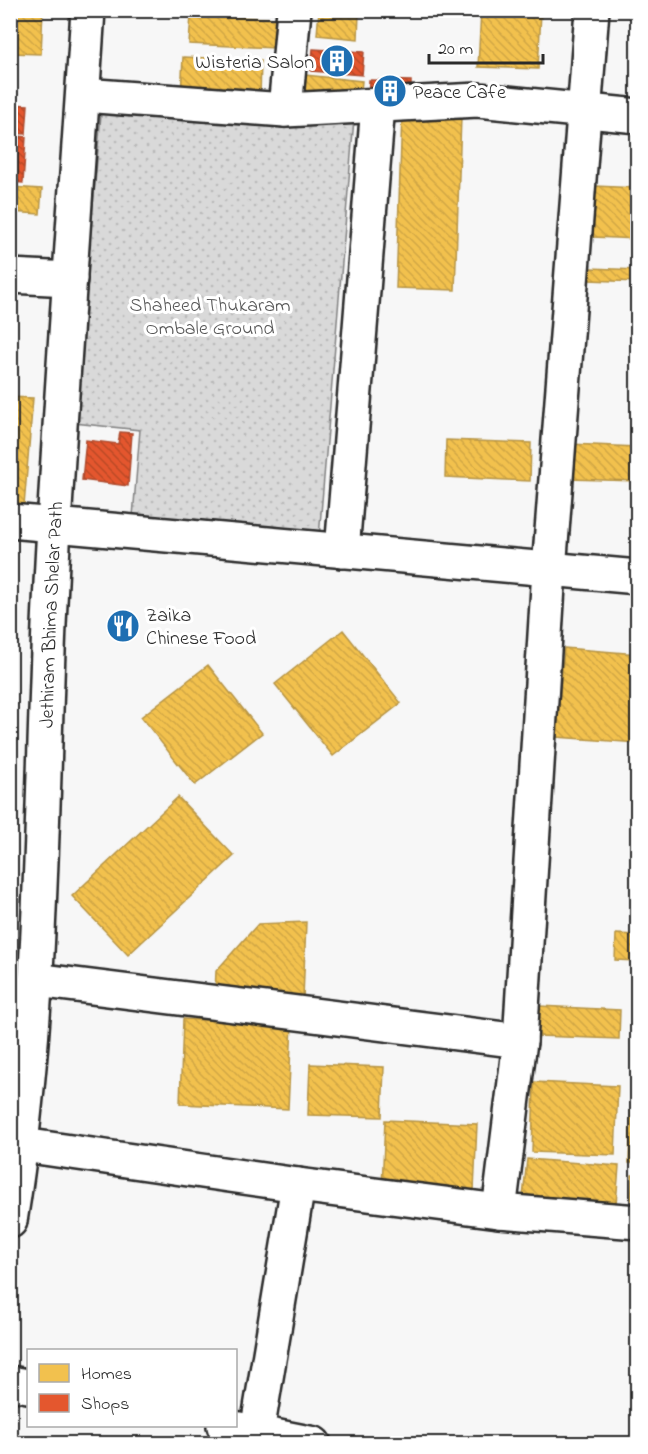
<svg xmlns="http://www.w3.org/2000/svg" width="648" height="1454" font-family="'Indie Flower',sans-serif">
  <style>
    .green { fill: url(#green-dots); stroke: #828282; stroke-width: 1.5 }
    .homes { fill: url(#homes-back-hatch); stroke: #b69444; stroke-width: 1.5 }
    .shops { fill: url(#shops-back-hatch); stroke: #ac4a2d; stroke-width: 1.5 }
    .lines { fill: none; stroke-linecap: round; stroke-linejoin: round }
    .minor-casing { stroke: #2b2b2b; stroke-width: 38 }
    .tertiary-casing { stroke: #2b2b2b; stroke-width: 38 }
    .minor { stroke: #fff; stroke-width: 33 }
    .tertiary { stroke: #fff; stroke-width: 33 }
    .labels { text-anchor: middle; stroke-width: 6; stroke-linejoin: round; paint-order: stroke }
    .poi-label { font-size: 20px; fill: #2b2b2b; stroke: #fff; text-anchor: start }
    .park-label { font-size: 20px; fill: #565656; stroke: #fff }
    .street-label { font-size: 20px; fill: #2b2b2b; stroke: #fff }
  </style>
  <defs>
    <pattern id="green-dots" width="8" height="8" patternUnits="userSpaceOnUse" patternTransform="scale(1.5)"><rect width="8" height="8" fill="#d9d9d9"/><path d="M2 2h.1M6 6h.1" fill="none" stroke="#bababa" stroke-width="1.8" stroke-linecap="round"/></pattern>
    <pattern id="homes-back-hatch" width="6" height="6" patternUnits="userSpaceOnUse" patternTransform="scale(1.5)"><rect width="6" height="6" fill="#f2c14e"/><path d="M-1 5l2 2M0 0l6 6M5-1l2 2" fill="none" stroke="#d0a644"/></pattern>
    <pattern id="shops-back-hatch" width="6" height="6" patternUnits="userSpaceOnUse" patternTransform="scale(1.5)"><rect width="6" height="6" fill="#e4572e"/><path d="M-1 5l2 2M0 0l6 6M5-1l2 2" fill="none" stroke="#b94827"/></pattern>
  </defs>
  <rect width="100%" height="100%" fill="#f7f7f7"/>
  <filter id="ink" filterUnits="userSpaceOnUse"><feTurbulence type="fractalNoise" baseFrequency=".0167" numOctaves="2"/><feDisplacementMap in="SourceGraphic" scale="12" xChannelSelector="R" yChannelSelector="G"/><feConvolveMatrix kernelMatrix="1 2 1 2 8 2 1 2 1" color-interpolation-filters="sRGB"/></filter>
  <g filter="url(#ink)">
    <polygon class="green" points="102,103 354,119 318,549 132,529 140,430 74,423"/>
    <g class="homes">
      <polygon points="10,10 43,10 41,54 10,53"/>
      <polygon points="319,10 359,13 358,39 317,35"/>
      <polygon points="481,10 541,12 538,69 478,67"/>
      <polygon points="191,15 278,19 276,48 189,44"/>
      <polygon points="183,57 261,60 260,98 181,95"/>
      <polygon points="305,75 362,81 360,101 302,99"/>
      <polygon points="402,114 461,117 455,290 396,288"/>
      <polygon points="595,186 638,188 638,239 593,237"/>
      <polygon points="10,187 42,189 40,214 10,212"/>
      <polygon points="590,268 638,270 638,282 589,280"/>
      <polygon points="10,397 33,398 24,506 10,505"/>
      <polygon points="446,440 531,443 530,481 445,477"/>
      <polygon points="569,444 638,447 638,481 568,479"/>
      <polygon points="343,630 401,703 333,756 275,684"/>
      <polygon points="564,648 638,654 638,743 556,737"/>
      <polygon points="208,665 262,733 195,785 141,717"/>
      <polygon points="178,797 234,856 128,955 72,896"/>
      <polygon points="306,922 303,998 215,993 216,971 258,924"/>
      <polygon points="616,934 638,935 638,961 615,960"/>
      <polygon points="539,1006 620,1010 619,1039 538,1036"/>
      <polygon points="183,1019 292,1024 288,1109 180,1104"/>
      <polygon points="310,1064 384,1067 382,1117 308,1115"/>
      <polygon points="534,1082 618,1086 615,1155 532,1152"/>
      <polygon points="632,1090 638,1090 638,1163 629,1163"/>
      <polygon points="385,1120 477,1124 474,1191 382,1187"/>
      <polygon points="527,1159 619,1166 616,1204 523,1197"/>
      <polygon points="632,1175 638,1175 638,1201 631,1201"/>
    </g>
    <g class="shops">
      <polygon points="313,49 364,52 362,75 311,71"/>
      <polygon points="369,80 411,81 411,101 368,100"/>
      <polygon points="10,104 28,105 26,134 10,133"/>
      <polygon points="10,135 26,137 23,183 10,182"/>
      <polygon points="120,432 132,433 128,486 82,480 86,440 118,444"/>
    </g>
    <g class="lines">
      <defs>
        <g id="minor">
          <polyline points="83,95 285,110 478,100 638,116"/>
          <polyline points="285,110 294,10"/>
          <polyline points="10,276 70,279"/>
          <polyline points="342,551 378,105"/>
          <polyline points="36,980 520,1041"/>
          <polyline points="23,1145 298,1185 499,1211 638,1222"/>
          <polyline points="499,1211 520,1041 549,570 592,10"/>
          <polyline points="10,1383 28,1386"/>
          <polyline points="224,1426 314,1444"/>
          <polyline points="255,1444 298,1185"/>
        </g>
        <g id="tertiary">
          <polyline points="10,521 638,577"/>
          <path id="s1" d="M10,1221C42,1024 41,824 49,625C58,420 75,215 88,10"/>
        </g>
      </defs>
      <use href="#minor" class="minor-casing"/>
      <use href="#tertiary" class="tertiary-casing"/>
      <use href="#minor" class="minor"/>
      <use href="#tertiary" class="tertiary"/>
    </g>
  </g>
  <defs>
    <symbol id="building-disc" viewBox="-11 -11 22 22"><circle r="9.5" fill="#1f6fb2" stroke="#fff"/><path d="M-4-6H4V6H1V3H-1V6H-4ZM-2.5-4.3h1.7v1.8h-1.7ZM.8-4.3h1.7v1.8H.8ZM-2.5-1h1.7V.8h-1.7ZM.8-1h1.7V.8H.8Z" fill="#fff"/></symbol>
    <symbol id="restaurant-disc" viewBox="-11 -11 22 22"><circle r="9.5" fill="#1f6fb2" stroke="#fff"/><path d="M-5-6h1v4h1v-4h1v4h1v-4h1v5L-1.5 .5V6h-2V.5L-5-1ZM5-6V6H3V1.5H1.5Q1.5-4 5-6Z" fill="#fff"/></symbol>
  </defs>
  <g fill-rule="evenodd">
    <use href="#building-disc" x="318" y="42" width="38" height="38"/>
    <use href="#building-disc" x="371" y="72" width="38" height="38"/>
    <use href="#restaurant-disc" x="104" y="607" width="38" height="38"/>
  </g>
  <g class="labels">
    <g class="poi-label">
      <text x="314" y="68" text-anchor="end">Wisteria Salon</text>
      <text x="413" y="98">Peace Cafe</text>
      <text x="146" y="621">Zaika<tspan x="146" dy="23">Chinese Food</tspan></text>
    </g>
    <g class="park-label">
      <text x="210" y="311">Shaheed Thukaram<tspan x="210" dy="23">Ombale Ground</tspan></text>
    </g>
    <g class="street-label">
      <text dy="7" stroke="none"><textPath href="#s1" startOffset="608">Jethiram Bhima Shelar Path</textPath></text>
    </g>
  </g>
  <rect width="648" height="1454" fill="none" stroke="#fff" stroke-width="36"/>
  <rect x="18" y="18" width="612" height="1418" fill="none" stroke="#2b2b2b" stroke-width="2" filter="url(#ink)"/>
  <rect x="27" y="1349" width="210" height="78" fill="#ffffff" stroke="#aaaaaa" stroke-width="1.5"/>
  <rect x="39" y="1364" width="30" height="18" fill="#f2c14e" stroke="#aaaaaa" stroke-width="1.5"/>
  <text x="81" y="1379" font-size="18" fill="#2b2b2b">Homes</text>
  <rect x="39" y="1394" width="30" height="18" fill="#e4572e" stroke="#aaaaaa" stroke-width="1.5"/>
  <text x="81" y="1409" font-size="18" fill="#2b2b2b">Shops</text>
  <path d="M429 54v9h114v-9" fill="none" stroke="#2b2b2b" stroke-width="3"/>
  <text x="438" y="54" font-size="18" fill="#2b2b2b" stroke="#ffffff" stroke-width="4.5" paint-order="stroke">20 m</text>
</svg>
